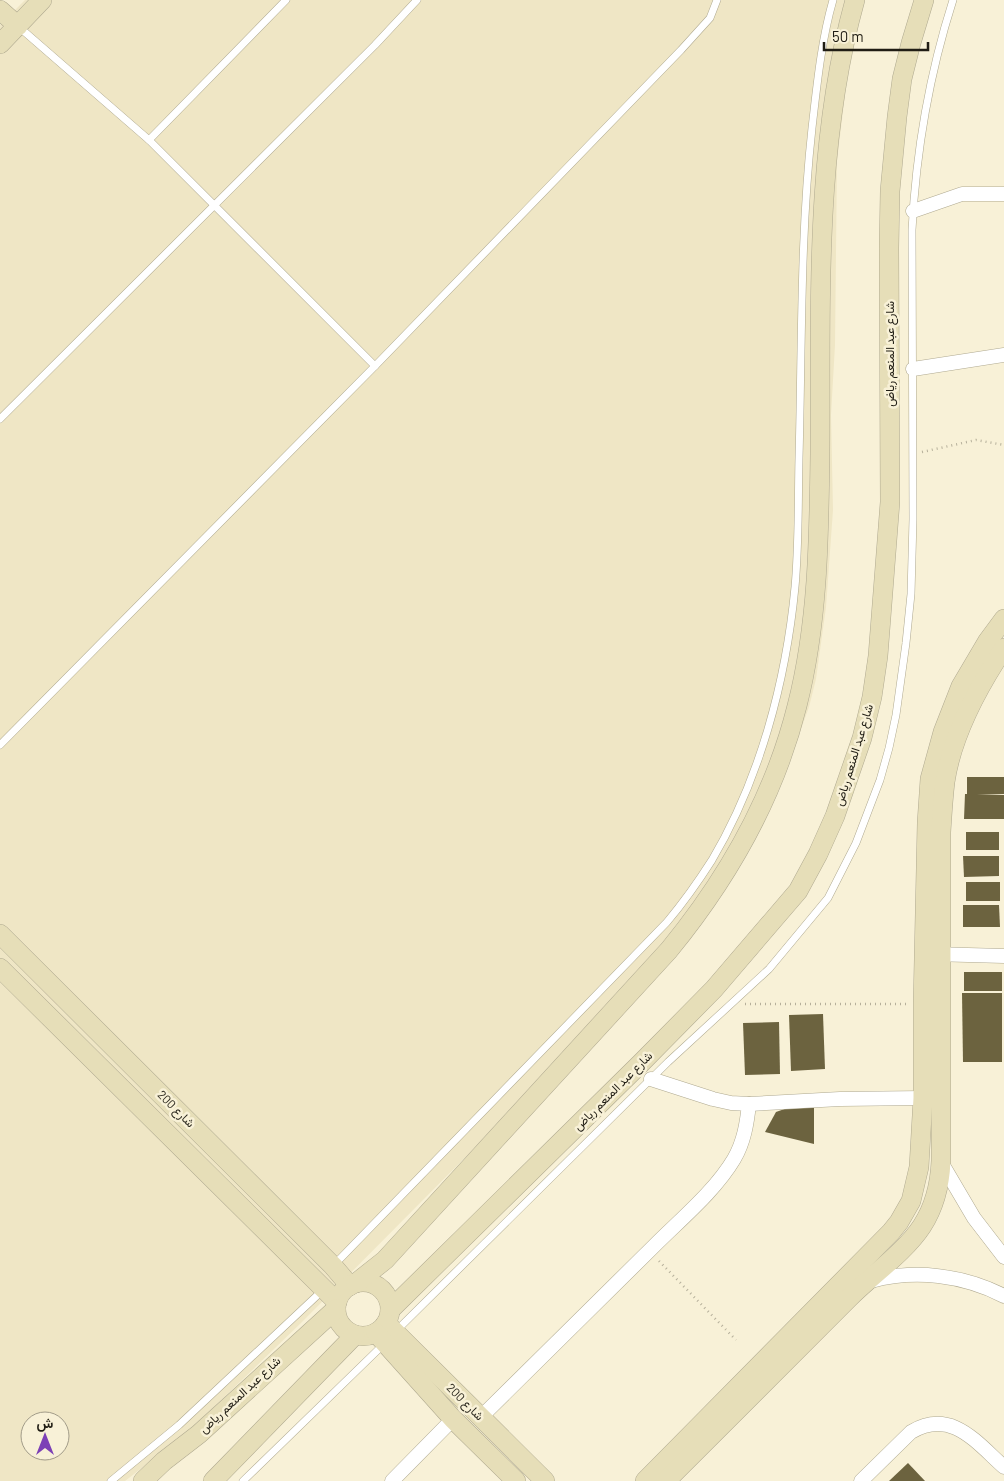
<svg xmlns="http://www.w3.org/2000/svg" width="1004" height="1481" font-family="Barlow,Vazirmatn,sans-serif">
  <style>
    .built { fill: #efe6c5; fill-rule: evenodd }
    .building { fill: #6c633f }
    .lines { fill: none; stroke-linecap: round; stroke-linejoin: round }
    .lane-casing { stroke: #afa990; stroke-width: 8 }
    .street-casing { stroke: #afa990; stroke-width: 15 }
    .secondary-casing { stroke: #afa990; stroke-width: 20 }
    .path { stroke: #b6b09b; stroke-width: 2.5; stroke-dasharray: 1 4; stroke-linecap: butt }
    .lane { stroke: #fff; stroke-width: 7 }
    .street { stroke: #fff; stroke-width: 14 }
    .secondary { stroke: #e6deb8; stroke-width: 19 }
    .labels { text-anchor: middle; stroke-width: 5; stroke-linejoin: round; paint-order: stroke }
    .street-label { font-size: 12px; fill: #201d14; stroke: #f8f1d7 }
  </style>
  <rect width="100%" height="100%" fill="#f8f1d7"/>
  <path class="built" d="M25,0H861L850,53L837,161L835,345L831,415L833,510L826,607L816,679L809,707L792,754L671,950L301,1323L186,1434L125,1481H0V25ZM30,1421H60V1451H30Z"/>
  <g class="building">
    <polygon points="967,777 1004,777 1004,794 977,794 1004,795 1004,819 964,819 965,794 967,794"/>
    <rect x="966" y="832" width="33" height="18"/>
    <polygon points="963,856 999,856 999,876 964,877"/>
    <rect x="966" y="882" width="34" height="19"/>
    <polygon points="963,905 999,905 1000,927 963,927"/>
    <rect x="964" y="972" width="38" height="19"/>
    <polygon points="962,993 1002,993 1002,1062 963,1062"/>
    <polygon points="823,1014 825,1069 791,1071 789,1015"/>
    <polygon points="779,1022 780,1074 745,1075 743,1023"/>
    <polygon points="814,1104 814,1144 765,1132 776,1112 793,1106"/>
    <polygon points="908,1463 925,1481 889,1481"/>
  </g>
  <g class="lines">
    <defs>
      <g id="lane">
        <polyline points="19,27 149,140 375,366"/>
        <polyline points="149,140 286,0"/>
        <polyline points="0,419 375,45 417,0"/>
        <polyline points="0,745 375,366 681,50 710,18 717,0"/>
        <path d="M334,1265L667,922C683,903 698,882 712,860C760,779 786,681 795,587C799,544 798,501 799,458C802,348 800,237 812,128C817,85 821,42 833,0"/>
        <path d="M395,1332L668,1062L769,969L828,898L856,843L880,780L889,748L896,715L906,643L911,594L913,519L912,230C916,152 929,75 953,0"/>
        <polyline points="111,1481 179,1425 323,1290"/>
        <polyline points="243,1481 384,1344"/>
      </g>
      <g id="street">
        <polyline points="913,211 962,194 1004,194"/>
        <polyline points="913,369 1004,355"/>
        <polyline points="932,954 1004,956"/>
        <polyline points="651,1079 713,1099 731,1103 749,1104 840,1099 923,1098"/>
        <polyline points="941,1162 974,1218 1004,1257"/>
        <path d="M871,1281C915,1269 963,1275 1004,1296"/>
        <path d="M481,1417C539,1360 597,1303 654,1246C681,1219 715,1191 734,1159C744,1142 747,1123 749,1104"/>
        <polyline points="392,1481 453,1419"/>
        <path d="M861,1481L911,1432C951,1408 976,1442 1004,1467"/>
      </g>
      <g id="secondary">
        <polyline points="0,10 18,26"/>
        <polyline points="0,44 42,0"/>
        <polyline points="0,934 333,1266 350,1286"/>
        <polyline points="0,968 337,1302"/>
        <circle cx="363" cy="1309" r="27"/>
        <path d="M356,1283L385,1260L669,950C728,878 774,798 797,706C818,624 819,539 820,454C821,303 814,147 855,0"/>
        <polyline points="390,1310 641,1063 714,989 798,891 818,854 835,816 862,738 872,697 878,656 890,502 889,248 890,191 897,117 902,79 911,43 924,0"/>
        <polyline points="386,1323 545,1481"/>
        <polyline points="376,1333 453,1419 516,1481"/>
        <polyline points="143,1481 164,1461 199,1434 336,1309"/>
        <polyline points="213,1481 355,1335"/>
        <polyline points="645,1481 891,1232 899,1222 911,1201 919,1167 923,1098 923,1004 927,823 930,779 943,732 961,686 987,642 1004,619"/>
        <path d="M666,1481C727,1420 788,1359 849,1298C872,1275 905,1252 922,1226C935,1206 940,1184 941,1161V832C942,816 943,799 945,782C952,735 978,687 1004,648"/>
      </g>
    </defs>
    <use href="#lane" class="lane-casing"/>
    <use href="#street" class="street-casing"/>
    <use href="#secondary" class="secondary-casing"/>
    <g class="path">
      <polyline points="922,452 976,440 1004,445"/>
      <polyline points="745,1004 907,1004"/>
      <polyline points="659,1261 736,1340"/>
    </g>
    <use href="#lane" class="lane"/>
    <use href="#street" class="street"/>
    <use href="#secondary" class="secondary"/>
  </g>
  <g class="labels">
    <g class="street-label">
      <text transform="translate(890 354) rotate(-90)" y="4">شارع عبد المنعم رياض</text>
      <text transform="translate(854 755) rotate(-73)" y="4">شارع عبد المنعم رياض</text>
      <text transform="translate(613 1091) rotate(-45)" y="4">شارع عبد المنعم رياض</text>
      <text transform="translate(176 1109) rotate(45)" y="4">شارع 200</text>
      <text transform="translate(240 1395) rotate(-43)" y="4">شارع عبد المنعم رياض</text>
      <text transform="translate(465 1402) rotate(45)" y="4">شارع 200</text>
    </g>
  </g>
  <g transform="translate(45 1436)"><circle r="24" fill="#f8f1d7" stroke="#a29c89"/>
  <path d="M0-4L9 19L0 12L-9 19Z" fill="#7c40b6"/>
  <text y="-8" font-size="14" font-weight="bold" text-anchor="middle" fill="#201d14">ش</text>
  </g>
  <path d="M824 42v8h104v-8" fill="none" stroke="#201d14" stroke-width="2.5"/>
  <text x="832" y="42" font-size="15" fill="#201d14" stroke="#f8f1d7" stroke-width="4" paint-order="stroke">50 m</text>
</svg>
